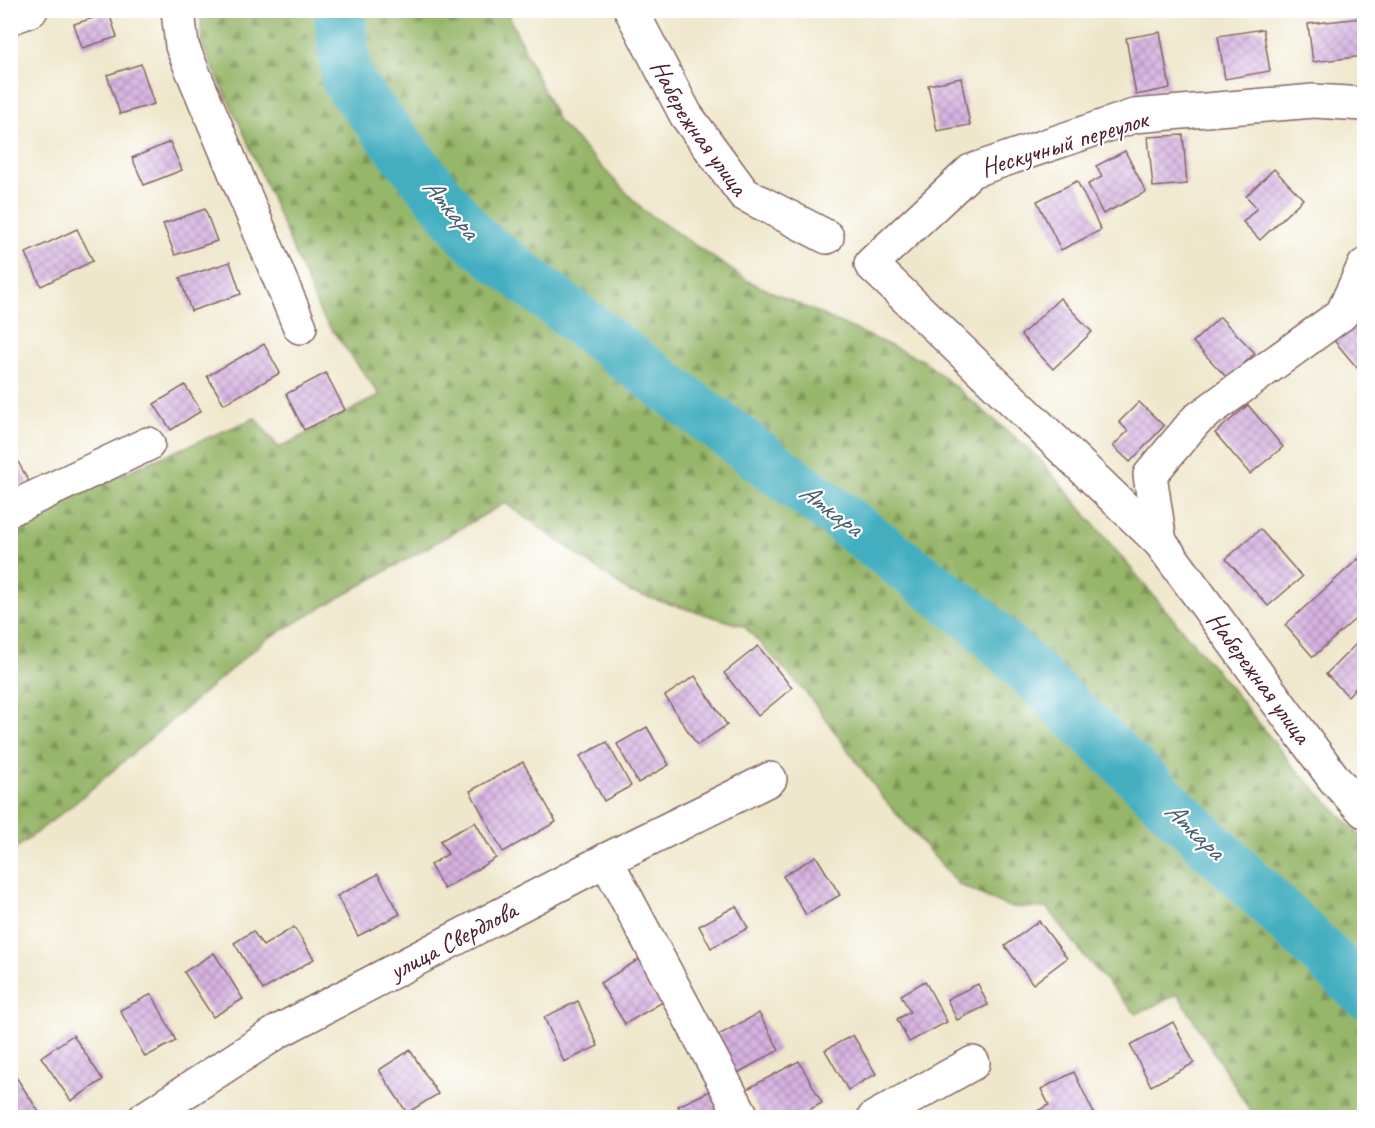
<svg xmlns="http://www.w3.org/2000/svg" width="1375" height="1128" font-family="Caveat,sans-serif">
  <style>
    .forest { fill: url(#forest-firs); stroke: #706a4a; stroke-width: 1.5 }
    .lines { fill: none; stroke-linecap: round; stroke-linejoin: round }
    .river { stroke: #42aec0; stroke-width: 51 }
    .building { fill: url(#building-cross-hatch) }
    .minor-casing { stroke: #846563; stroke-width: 36 }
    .minor { stroke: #fff; stroke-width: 33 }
    .labels { text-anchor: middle; stroke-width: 4.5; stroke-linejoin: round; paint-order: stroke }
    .street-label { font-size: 26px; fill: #4a1f2b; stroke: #fff }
    .water-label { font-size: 27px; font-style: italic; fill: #465f6e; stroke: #fff }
  </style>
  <defs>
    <pattern id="forest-firs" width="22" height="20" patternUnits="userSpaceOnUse" patternTransform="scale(1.5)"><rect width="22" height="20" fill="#96b669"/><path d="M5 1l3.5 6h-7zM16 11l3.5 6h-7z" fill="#7c9357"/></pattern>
    <pattern id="building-cross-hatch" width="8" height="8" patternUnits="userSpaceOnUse" patternTransform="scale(1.5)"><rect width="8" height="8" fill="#d6b3e2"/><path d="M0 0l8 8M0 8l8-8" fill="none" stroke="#b091b7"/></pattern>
  </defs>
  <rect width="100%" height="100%" fill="#fff"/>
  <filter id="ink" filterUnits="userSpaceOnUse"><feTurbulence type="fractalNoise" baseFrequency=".0167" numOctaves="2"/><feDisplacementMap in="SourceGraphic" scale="12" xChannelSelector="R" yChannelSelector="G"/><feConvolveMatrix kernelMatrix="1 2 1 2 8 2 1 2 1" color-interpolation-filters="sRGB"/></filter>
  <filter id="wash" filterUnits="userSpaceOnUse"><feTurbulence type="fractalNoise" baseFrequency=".008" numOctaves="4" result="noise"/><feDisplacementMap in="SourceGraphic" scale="24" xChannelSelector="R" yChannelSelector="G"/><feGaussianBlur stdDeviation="1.35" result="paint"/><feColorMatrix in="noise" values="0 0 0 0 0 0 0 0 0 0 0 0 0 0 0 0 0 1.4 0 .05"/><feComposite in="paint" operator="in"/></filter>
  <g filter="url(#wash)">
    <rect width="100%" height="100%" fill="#efe7cb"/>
    <polygon class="forest" points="201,11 508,11 509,17 558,121 643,210 748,281 924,361 1037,456 1230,687 1291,764 1364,840 1364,1117 1254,1117 1178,994 1136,1014 1083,955 1048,908 1009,907 959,885 883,798 808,695 744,626 630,592 505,503 265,640 75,803 11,852 11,535 60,500 255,418 279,448 380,395 321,315 245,136 201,42"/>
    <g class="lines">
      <polyline class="river" points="339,10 347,81 473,238 610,344 976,619 1364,993"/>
    </g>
    <g id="blocks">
      <g class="building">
        <polygon points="109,13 117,37 82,48 74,24"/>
        <polygon points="1362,18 1364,38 1364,56 1313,62 1308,24"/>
        <polygon points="1263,29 1270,71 1225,79 1218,36"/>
        <polygon points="1160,32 1170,88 1136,95 1126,38"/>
        <polygon points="141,64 154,104 120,114 107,75"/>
        <polygon points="961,78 970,125 937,131 928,85"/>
        <polygon points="1183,135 1187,184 1153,187 1148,137"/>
        <polygon points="170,142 182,170 144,185 132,158"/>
        <polygon points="1125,151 1146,192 1103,214 1088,184 1102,177 1096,166"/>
        <polygon points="1274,169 1303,199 1260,240 1243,222 1257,208 1246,196"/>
        <polygon points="1077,181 1101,230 1061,250 1037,201"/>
        <polygon points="205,209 217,241 175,255 163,224"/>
        <polygon points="77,229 93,261 41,286 26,253"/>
        <polygon points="230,262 241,294 191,311 180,278"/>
        <polygon points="1060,298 1092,332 1053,369 1021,335"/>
        <polygon points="1364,311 1364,376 1332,338"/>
        <polygon points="1220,317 1255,353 1228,379 1193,342"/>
        <polygon points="264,344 280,373 224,404 207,376"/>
        <polygon points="326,373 345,410 304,430 286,394"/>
        <polygon points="185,385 201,411 171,430 154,404"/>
        <polygon points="1139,402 1164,426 1130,462 1113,446 1128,431 1119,422"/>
        <polygon points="1248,405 1283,447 1250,474 1215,433"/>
        <polygon points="10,447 29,482 10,492"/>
        <polygon points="1260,529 1302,577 1268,606 1226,559"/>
        <polygon points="1358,559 1364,566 1364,611 1313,657 1285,625"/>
        <polygon points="1360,640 1364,645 1364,679 1348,696 1326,674"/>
        <polygon points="758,646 792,688 758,716 724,673"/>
        <polygon points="695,676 727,725 697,745 665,696"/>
        <polygon points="647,727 669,765 638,783 617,744"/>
        <polygon points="607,742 631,786 604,801 580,756"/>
        <polygon points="523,762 556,822 503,852 470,791"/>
        <polygon points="475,822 496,858 444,889 430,865 448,854 440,841"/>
        <polygon points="816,856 840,895 806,915 783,876"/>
        <polygon points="378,874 400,914 358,936 337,896"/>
        <polygon points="736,906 748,928 711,948 699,926"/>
        <polygon points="1039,921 1067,958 1033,984 1005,946"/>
        <polygon points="294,927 314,959 263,990 234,943 253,931 263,946"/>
        <polygon points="214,953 243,999 213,1017 184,972"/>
        <polygon points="643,957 668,999 625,1024 600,983"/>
        <polygon points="925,981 947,1022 909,1042 897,1019 910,1012 901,995"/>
        <polygon points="978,984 988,1005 957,1020 947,999"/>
        <polygon points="152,994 176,1041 145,1057 120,1010"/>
        <polygon points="578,1001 598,1046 564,1062 544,1017"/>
        <polygon points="759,1013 779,1050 734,1075 713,1038"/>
        <polygon points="1173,1022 1194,1063 1151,1086 1130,1045"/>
        <polygon points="73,1035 103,1080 71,1101 41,1057"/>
        <polygon points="853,1035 876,1074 848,1090 825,1050"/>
        <polygon points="410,1050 438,1094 407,1113 379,1070"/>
        <polygon points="799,1061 822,1103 795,1118 762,1118 747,1089"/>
        <polygon points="1074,1072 1096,1118 1038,1118 1035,1112 1049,1105 1041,1089"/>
        <polygon points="16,1077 41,1115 37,1118 10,1118 10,1080"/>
        <polygon points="714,1089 728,1118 683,1118 678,1106"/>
      </g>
    </g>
  </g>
  <g filter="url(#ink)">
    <use href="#blocks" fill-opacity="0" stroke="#846563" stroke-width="1.5"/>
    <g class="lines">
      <defs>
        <g id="minor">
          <polyline points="178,10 182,46 300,327"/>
          <path id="s1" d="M631,10L686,115L744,194L827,237"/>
          <polyline points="10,18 31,10"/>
          <path id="s2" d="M1364,104L1314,101L1134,116L971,171L871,264L1160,542L1335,780L1364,811"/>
          <polyline points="10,509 148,444"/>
          <polyline points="1160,542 1150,475 1196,420 1342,314 1364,266"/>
          <polyline points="606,860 743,1118"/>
          <path id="s3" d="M145,1118L279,1031L606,860L770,779"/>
          <polyline points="874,1118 973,1063"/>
        </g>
      </defs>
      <use href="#minor" class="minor-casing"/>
      <use href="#minor" class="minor"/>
    </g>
  </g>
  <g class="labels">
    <g class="street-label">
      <text dy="9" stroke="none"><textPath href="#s1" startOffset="136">Набережная улица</textPath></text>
      <text transform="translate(1064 143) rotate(-17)" y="9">Нескучный переулок</text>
      <text dy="9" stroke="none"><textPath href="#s2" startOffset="1108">Набережная улица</textPath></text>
      <text dy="9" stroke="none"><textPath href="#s3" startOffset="356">улица Свердлова</textPath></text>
    </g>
    <g class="water-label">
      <text transform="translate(451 208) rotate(50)" y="9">Аткара</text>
      <text transform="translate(831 509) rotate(37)" y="9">Аткара</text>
      <text transform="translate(1195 830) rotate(44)" y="9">Аткара</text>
    </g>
  </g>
  <rect width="1375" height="1128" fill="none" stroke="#fff" stroke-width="36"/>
</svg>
